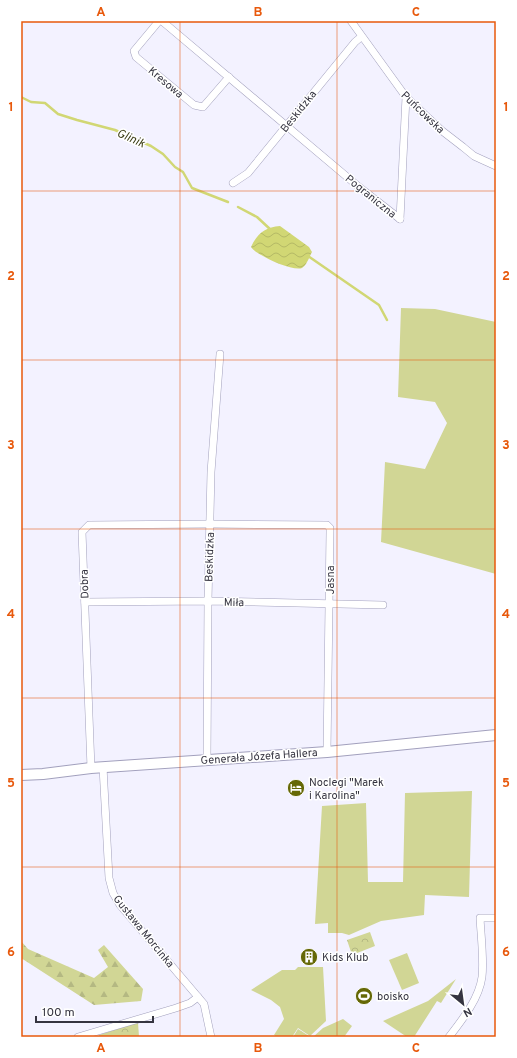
<svg xmlns="http://www.w3.org/2000/svg" width="517" height="1058" font-family="Overpass,sans-serif">
  <style>
    .green { fill: #d1d695 }
    .forest { fill: url(#forest-firs) }
    .park { fill: url(#park-crowns) }
    .water { fill: url(#water-waves) }
    .lines { fill: none; stroke-linecap: round; stroke-linejoin: round }
    .stream { stroke: #d1d774; stroke-width: 2.5 }
    .street-casing { stroke: #a2a0bd; stroke-width: 8 }
    .secondary-casing { stroke: #a2a0bd; stroke-width: 12 }
    .street { stroke: #fff; stroke-width: 7 }
    .secondary { stroke: #fff; stroke-width: 10 }
    .grid { fill: none; stroke: #e8590c; stroke-width: 1; stroke-opacity: 0.55 }
    .labels { text-anchor: middle; stroke-width: 3; stroke-linejoin: round; paint-order: stroke }
    .street-label { font-size: 11px; fill: #353440; stroke: #fff }
    .poi-label { font-size: 11px; fill: #353440; stroke: #fff; text-anchor: start }
    .water-label { font-size: 12px; font-style: italic; fill: #37390f; stroke: #fff }
    .neatline { fill: none; stroke: #e8590c; stroke-width: 1.5 }
    .grid-label { font-size: 13px; text-anchor: middle; font-weight: bold; fill: #e8590c }
  </style>
  <defs>
    <pattern id="forest-firs" width="22" height="20" patternUnits="userSpaceOnUse"><rect width="22" height="20" fill="#d1d695"/><path d="M5 1l3.5 6h-7zM16 11l3.5 6h-7z" fill="#b4b882"/></pattern>
    <pattern id="park-crowns" width="20" height="18" patternUnits="userSpaceOnUse"><rect width="20" height="18" fill="#d1d695"/><path d="M2 6a3 3 0 1 1 6 0M12 15a3 3 0 1 1 6 0" fill="none" stroke="#b4b882"/></pattern>
    <pattern id="water-waves" width="16" height="10" patternUnits="userSpaceOnUse"><rect width="16" height="10" fill="#d1d774"/><path d="M0 5q4-4 8 0t8 0" fill="none" stroke="#b4b965"/></pattern>
  </defs>
  <rect width="100%" height="100%" fill="#f3f2ff"/>
  <g class="green">
    <polygon points="401,308 435,309 496,322 496,574 381,542 385,462 425,469 447,423 435,402 398,397"/>
    <polygon points="472,791 469,897 425,895 424,915 381,921 349,935 342,933 328,933 328,923 315,924 322,806 366,803 368,882 403,882 405,793"/>
    <polygon points="407,953 419,983 402,990 389,960"/>
    <polygon points="298,967 323,967 326,1021 310,1036 298,1028 292,1037 277,1037 274,1035 284,1019 280,1007 271,1000 251,990 282,970 295,970"/>
    <polygon points="456,979 441,1003 437,1001 414,1037 407,1037 383,1021 428,1001"/>
    <polygon points="368,990 370,1001 361,1002 359,992"/>
    <polygon points="343,1019 352,1026 344,1037 313,1037 323,1028"/>
  </g>
  <polygon class="forest" points="21,941 28,949 94,978 108,967 98,950 104,945 143,989 141,1001 94,1005 21,958"/>
  <g class="park">
    <polygon points="370,932 375,946 352,955 347,940"/>
    <polygon points="138,1022 139,1037 99,1037 99,1035"/>
    <polygon points="298,1029 309,1036 309,1037 293,1037"/>
  </g>
  <path class="water" d="M280,226L309,247L312,252C309,257 307,265 302,268C293,272 256,255 251,247C257,234 265,227 280,226Z"/>
  <g class="lines">
    <g class="stream">
      <polyline points="21,97 31,102 45,103 58,114 77,120 115,130 151,146 163,154 175,167 183,172 192,188 228,202"/>
      <polyline points="238,207 257,217 271,230"/>
      <polyline points="308,256 379,305 387,320"/>
    </g>
    <defs>
      <g id="street">
        <polyline points="159,21 134,51 136,57 194,105 203,107 229,77"/>
        <polyline points="162,21 359,187 400,219"/>
        <polyline points="351,21 406,97 441,130 463,147 474,156 496,166"/>
        <polyline points="233,183 248,173 355,42 361,37"/>
        <polyline points="400,219 406,97"/>
        <polyline points="85,602 208,601 383,605"/>
        <polyline points="207,760 208,601 211,472 220,354"/>
        <polyline points="103,767 109,878 113,893 120,905 204,1004 211,1037"/>
        <polyline points="91,768 82,532 89,525 210,524 327,525 330,528 330,532 327,752"/>
        <polyline points="78,1037 176,1008 190,1003 198,997"/>
        <path d="M449,1037C462,1020 479,999 482,977C484,960 481,936 480,918H496"/>
      </g>
      <polyline id="secondary" points="21,775 43,774 91,768 327,752 496,735"/>
    </defs>
    <use href="#street" class="street-casing"/>
    <use href="#secondary" class="secondary-casing"/>
    <use href="#street" class="street"/>
    <use href="#secondary" class="secondary"/>
  </g>
  <path class="grid" d="M180,21V1037M337,21V1037M21,191H496M21,360H496M21,529H496M21,698H496M21,867H496"/>
  <defs>
    <symbol id="hotel-disc" viewBox="-11 -11 22 22"><circle r="9.5" fill="#656806" stroke="#fff"/><path d="M-6-4.5h1.5V1H6V5H4.5V3h-9V5H-6ZM-4 0a1.8 1.8 0 1 1 3.6 0ZM.5 0V-2.5h3Q6-2.5 6 0Z" fill="#fff"/></symbol>
    <symbol id="building-disc" viewBox="-11 -11 22 22"><circle r="9.5" fill="#656806" stroke="#fff"/><path d="M-4-6H4V6H1V3H-1V6H-4ZM-2.5-4.3h1.7v1.8h-1.7ZM.8-4.3h1.7v1.8H.8ZM-2.5-1h1.7V.8h-1.7ZM.8-1h1.7V.8H.8Z" fill="#fff"/></symbol>
    <symbol id="stadium-disc" viewBox="-11 -11 22 22"><circle r="9.5" fill="#656806" stroke="#fff"/><path d="M0-5a6.5 5 0 1 0 0 10a6.5 5 0 1 0 0-10ZM-3.5-1.8h7v3.6h-7Z" fill="#fff"/></symbol>
  </defs>
  <g fill-rule="evenodd">
    <use href="#hotel-disc" x="286" y="778" width="20" height="20"/>
    <use href="#building-disc" x="299" y="947" width="20" height="20"/>
    <use href="#stadium-disc" x="354" y="986" width="20" height="20"/>
  </g>
  <g class="labels">
    <g class="street-label">
      <text transform="translate(166 82) rotate(40)" y="4">Kresowa</text>
      <text transform="translate(298 111) rotate(-51)" y="4">Beskidzka</text>
      <text transform="translate(423 112) rotate(44)" y="4">Puńcowska</text>
      <text transform="translate(371 196) rotate(39)" y="4">Pograniczna</text>
      <text transform="translate(209 557) rotate(-88)" y="4">Beskidzka</text>
      <text transform="translate(330 580) rotate(-90)" y="4">Jasna</text>
      <text transform="translate(84 584) rotate(-92)" y="4">Dobra</text>
      <text transform="translate(234 602) rotate(1)" y="4">Miła</text>
      <text transform="translate(259 756) rotate(-4)" y="4">Generała Józefa Hallera</text>
      <text transform="translate(144 931) rotate(51)" y="4">Gustawa Morcinka</text>
    </g>
    <g class="poi-label">
      <text x="309" y="786">Noclegi "Marek<tspan x="309" dy="13">i Karolina"</tspan></text>
      <text x="322" y="961">Kids Klub</text>
      <text x="377" y="1000">boisko</text>
    </g>
    <g class="water-label">
      <text transform="translate(131 138) rotate(24)" y="4">Glinik</text>
    </g>
  </g>
  <rect width="517" height="1058" fill="none" stroke="#ffffff" stroke-width="44"/>
  <g transform="translate(463 1004) rotate(151)" stroke="#ffffff" stroke-width="3" paint-order="stroke">
  <path d="M0-3L7 15L0 10L-7 15Z" fill="#353440"/>
  <text y="-6" font-size="11" font-weight="bold" text-anchor="middle" fill="#353440">N</text>
  </g>
  <path d="M36 1016v6h117v-6" fill="none" stroke="#353440" stroke-width="2"/>
  <text x="42" y="1016" font-size="12" fill="#353440" stroke="#ffffff" stroke-width="3" paint-order="stroke">100 m</text>
  <rect x="22" y="22" width="473" height="1014" class="neatline"/>
  <g class="grid-label">
    <text x="101" y="16">A</text>
    <text x="258" y="16">B</text>
    <text x="416" y="16">C</text>
    <text x="11" y="111">1</text>
    <text x="506" y="111">1</text>
    <text x="11" y="280">2</text>
    <text x="506" y="280">2</text>
    <text x="11" y="449">3</text>
    <text x="506" y="449">3</text>
    <text x="11" y="618">4</text>
    <text x="506" y="618">4</text>
    <text x="11" y="787">5</text>
    <text x="506" y="787">5</text>
    <text x="11" y="956">6</text>
    <text x="506" y="956">6</text>
    <text x="101" y="1052">A</text>
    <text x="258" y="1052">B</text>
    <text x="416" y="1052">C</text>
  </g>
</svg>
